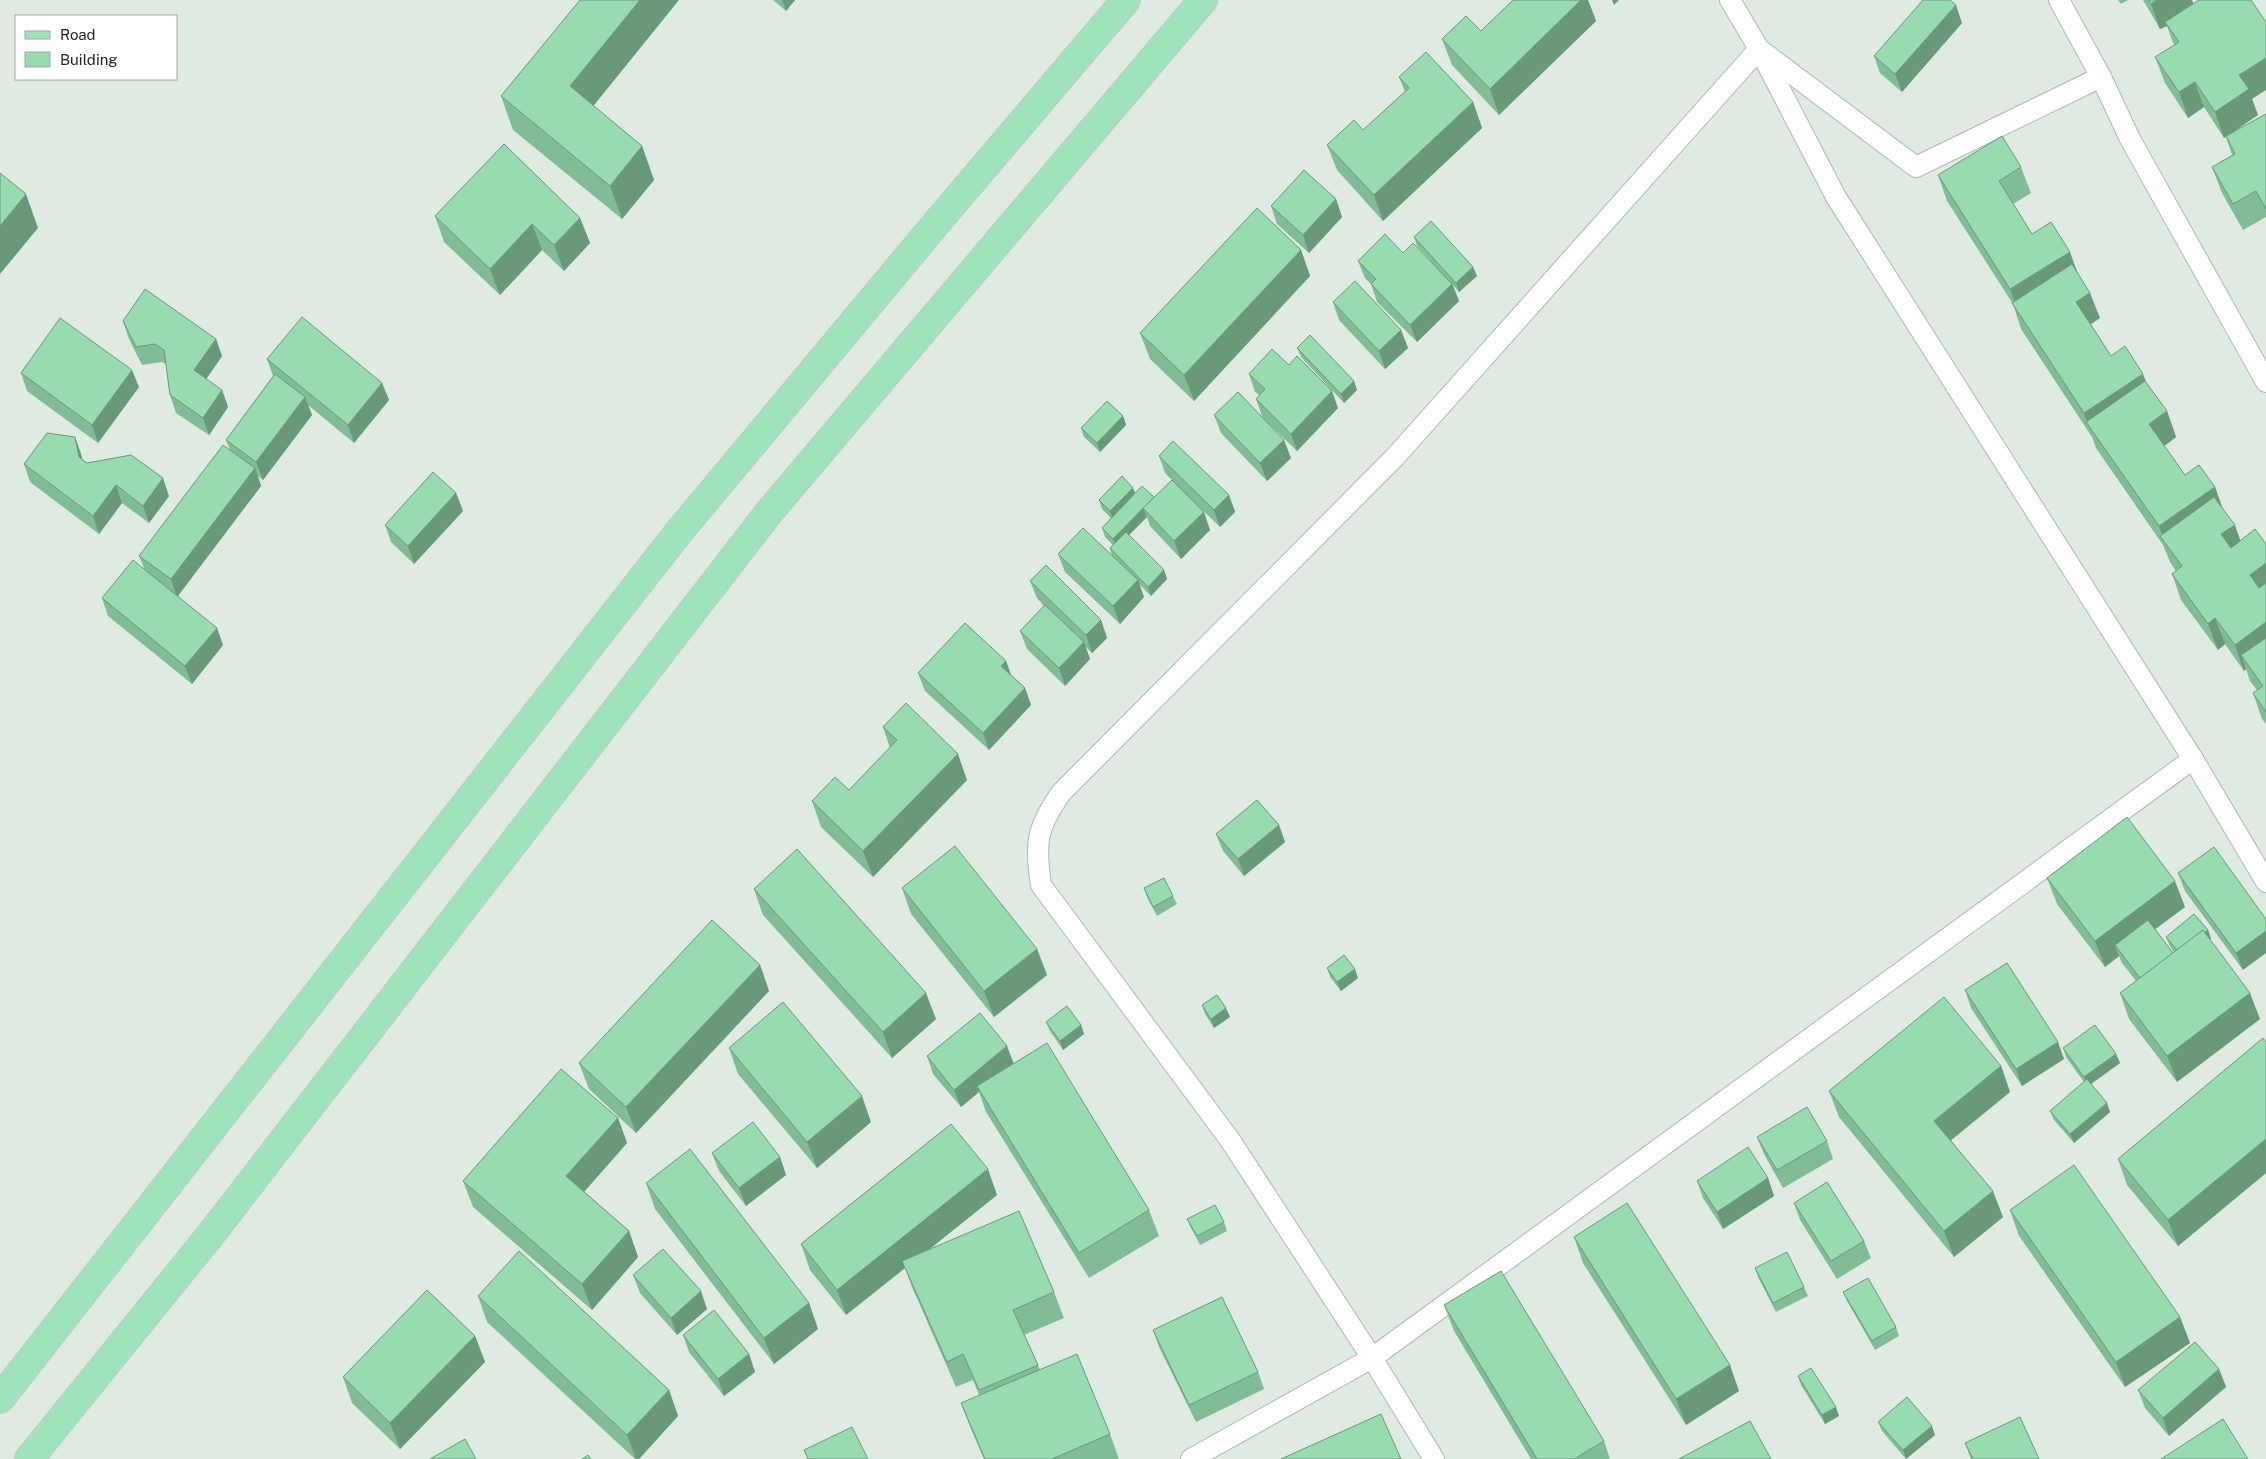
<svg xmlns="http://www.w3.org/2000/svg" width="2266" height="1459" font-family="'Public Sans',sans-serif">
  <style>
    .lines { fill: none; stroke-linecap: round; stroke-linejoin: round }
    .lane-casing { stroke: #aeb8b1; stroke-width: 22 }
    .primary-casing { stroke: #c5c6c6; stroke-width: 30 }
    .lane { stroke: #fff; stroke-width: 20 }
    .primary { stroke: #9ee3bb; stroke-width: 28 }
    .wall { fill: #82bc96 }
    .shaded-wall { fill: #6a997a }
    .building { fill: #97dbaf; stroke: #6a997a }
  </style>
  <rect width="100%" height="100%" fill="#dfeae3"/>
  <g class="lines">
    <defs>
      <g id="lane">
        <polyline points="1730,0 1759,49 1836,197 2193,759 2266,882"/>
        <polyline points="2059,0 2101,77 2130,139 2266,382"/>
        <polyline points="1191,1459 1372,1358 2193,759"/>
        <path d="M1434,1459L1372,1358L1230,1140L1041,885C1035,843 1036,829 1061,793L1395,457L1759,49L1916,167L2101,77"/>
      </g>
      <g id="primary">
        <polyline points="0,1399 678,533 939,220 1126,0"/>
        <polyline points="29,1459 208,1238 770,511 1203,0"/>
      </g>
    </defs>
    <use href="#lane" class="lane-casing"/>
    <use href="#primary" class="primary-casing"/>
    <use href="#lane" class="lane"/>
    <use href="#primary" class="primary"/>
  </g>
  <g class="wall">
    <polygon points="773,0 795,0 786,11"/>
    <polygon points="1513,0 1588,0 1596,21 1499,115 1452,65 1442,39 1481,31"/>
    <polygon points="2118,0 2128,0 2121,4"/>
    <polygon points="2143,0 2192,0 2193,4 2252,99 2258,115 2232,133 2266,114 2266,217 2243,230 2222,193 2212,167 2232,155 2226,137 2224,138 2204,107 2188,118 2165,83 2155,57 2174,45 2167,26 2160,29"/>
    <polygon points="1962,23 1902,92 1880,73 1874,56"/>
    <polygon points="1399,77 1473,102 1482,128 1383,221 1337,170 1327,145 1363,130 1405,92"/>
    <polygon points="501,96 593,106 642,146 654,180 622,219 513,130"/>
    <polygon points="2021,167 2031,193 2013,204 2032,234 2078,273 2100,318 2091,324 2111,356 2146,382 2167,411 2176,437 2164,446 2185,475 2215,487 2223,509 2240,541 2266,544 2266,724 2262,719 2253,693 2257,690 2250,681 2246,669 2244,671 2225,644 2218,650 2181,600 2172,574 2176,571 2170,562 2163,545 2096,448 2092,437 2021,329 2013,304 1947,201 1938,175"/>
    <polygon points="1336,199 1342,217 1309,253 1277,224 1271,206"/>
    <polygon points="435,216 580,218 590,243 564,271 542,250 500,295 444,242"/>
    <polygon points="1414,237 1473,267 1477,276 1459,292 1453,285 1459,301 1417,342 1377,302 1371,284 1365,278 1358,261 1439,270 1417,246"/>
    <polygon points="1301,250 1310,276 1194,401 1150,359 1140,333"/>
    <polygon points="1333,302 1401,330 1408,348 1385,369 1339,320"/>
    <polygon points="123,321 216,339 222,356 206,379 222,390 228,407 209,435 176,413 170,395 166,364 162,362 142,365 129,339"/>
    <polygon points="1297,348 1354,381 1357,390 1344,403 1301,357"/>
    <polygon points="267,359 382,383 389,400 354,443 308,405 312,415 263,480 258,476 261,486 178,596 223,645 192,684 108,616 102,598 144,568 139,556 230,450 226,440 273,376"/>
    <polygon points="1289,365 1338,408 1297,451 1270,425 1291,458 1267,481 1221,433 1214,415 1262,416 1256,399 1259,395 1255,392 1249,374"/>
    <polygon points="21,373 139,387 98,443 27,391"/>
    <polygon points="1123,416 1126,425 1100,452 1084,437 1081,428"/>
    <polygon points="75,437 81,454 82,459 87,463 169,496 149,523 122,503 99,534 30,482 24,464"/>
    <polygon points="1159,456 1229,495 1235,512 1220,527 1181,489 1210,530 1181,559 1150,526 1147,517 1129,535 1164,570 1167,579 1151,596 1139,584 1144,597 1120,624 1065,572 1058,554 1112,556 1110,548 1113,545 1105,537 1102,528 1111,518 1102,509 1099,500 1135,493 1154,498 1172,480 1165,473"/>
    <polygon points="456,493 463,511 414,564 391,542 385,525"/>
    <polygon points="1030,581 1101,620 1107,638 1092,653 1085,646 1090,659 1065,686 1027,649 1020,631 1044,606 1037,598"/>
    <polygon points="1006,661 1011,675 1025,688 1031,705 989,750 925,691 918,673"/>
    <polygon points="883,727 967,780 873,877 821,827 812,801 849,790 890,748"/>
    <polygon points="1279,825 1285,842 1244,876 1223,851 1216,834"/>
    <polygon points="2178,873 2266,919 2243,970 2185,891"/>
    <polygon points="2047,878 2185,907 2155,929 2173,953 2174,952 2170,946 2166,937 2208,930 2211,939 2210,940 2260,1019 2177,1082 2129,1019 2120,993 2136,981 2122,963 2119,956 2105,967 2057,904"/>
    <polygon points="902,888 1037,949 1047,975 994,1017 911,914"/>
    <polygon points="1144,888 1173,896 1177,904 1157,916 1147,897"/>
    <polygon points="754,889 936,1019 892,1058 763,915"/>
    <polygon points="760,965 769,991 636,1133 589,1089 579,1063"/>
    <polygon points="1327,968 1358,978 1341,991 1330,977"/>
    <polygon points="1965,990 2064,1059 2022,1086 1971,1008"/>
    <polygon points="1202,1005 1230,1017 1214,1028 1205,1014"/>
    <polygon points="1046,1022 1081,1025 1084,1034 1063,1050 1050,1031"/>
    <polygon points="2266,1042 2266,1173 2178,1246 2127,1185 2118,1159"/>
    <polygon points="729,1048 871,1122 817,1168 738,1074"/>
    <polygon points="2063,1048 2116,1054 2120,1063 2091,1084 2110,1112 2074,1143 2054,1120 2050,1111 2084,1082 2066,1057"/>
    <polygon points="927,1056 1014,1064 1149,1210 1159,1236 1089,1278 986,1112 979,1092 961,1107 933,1074"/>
    <polygon points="2001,1066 2010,1092 1951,1140 2003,1217 1954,1257 1839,1117 1829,1091"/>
    <polygon points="618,1118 627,1143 584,1192 629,1231 638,1257 592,1310 473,1207 463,1181"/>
    <polygon points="1757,1137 1827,1141 1833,1159 1783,1188 1764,1154"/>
    <polygon points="712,1153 780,1157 786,1175 746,1206 719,1171"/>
    <polygon points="1768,1178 1774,1196 1723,1229 1703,1198 1697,1181"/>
    <polygon points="646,1183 809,1303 818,1329 774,1364 655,1209"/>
    <polygon points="997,1195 928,1250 1054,1292 1064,1318 1024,1335 1040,1370 1110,1434 1119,1459 984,1459 971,1429 961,1403 979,1395 973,1380 956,1387 912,1287 905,1268 846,1315 810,1270 801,1244"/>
    <polygon points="1794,1203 1864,1241 1871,1258 1837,1279 1800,1220"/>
    <polygon points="2010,1210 2180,1317 2190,1343 2125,1387 2019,1236"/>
    <polygon points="1187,1219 1224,1222 1227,1231 1200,1245 1191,1228"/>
    <polygon points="1574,1237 1739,1391 1686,1425 1583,1263"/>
    <polygon points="1755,1268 1804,1287 1808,1296 1776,1312 1758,1277"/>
    <polygon points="633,1275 707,1309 677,1335 640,1293"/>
    <polygon points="1843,1292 1896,1327 1899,1336 1875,1350 1847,1301"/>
    <polygon points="478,1296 669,1390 678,1416 639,1459 635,1459 487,1322"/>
    <polygon points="1444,1305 1604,1441 1610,1459 1531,1459 1454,1331"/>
    <polygon points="1153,1330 1258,1372 1264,1389 1196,1422 1159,1347"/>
    <polygon points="683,1335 749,1354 755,1372 724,1396 689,1352"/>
    <polygon points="475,1336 485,1362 400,1449 352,1403 343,1377"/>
    <polygon points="2219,1369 2226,1387 2169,1436 2145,1408 2138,1390"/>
    <polygon points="1798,1376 1839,1416 1825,1424 1801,1385"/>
    <polygon points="1878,1422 1935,1435 1906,1459 1882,1431"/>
    <polygon points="1965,1443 2039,1459 1971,1459"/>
  </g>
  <g class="shaded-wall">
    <polygon points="640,0 679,0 582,120 570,86"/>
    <polygon points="782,0 795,0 786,11"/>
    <polygon points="1581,0 1588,0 1596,21 1499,115 1490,89"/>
    <polygon points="1612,0 1619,0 1614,5"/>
    <polygon points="2157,0 2192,0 2195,8 2165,22 2167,26 2160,29 2151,4"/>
    <polygon points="1956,5 1962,23 1902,92 1895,74"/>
    <polygon points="2266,58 2266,90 2252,99 2258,115 2224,138 2215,112 2239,75"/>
    <polygon points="2195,82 2204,107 2188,118 2179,92"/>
    <polygon points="1473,102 1482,128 1383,221 1374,195"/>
    <polygon points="642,146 654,180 622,219 610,186"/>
    <polygon points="26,194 38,228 0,274 0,226"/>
    <polygon points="1336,199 1342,217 1309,253 1303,235"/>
    <polygon points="580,218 590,243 564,271 554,245"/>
    <polygon points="532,224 542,250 500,295 490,269"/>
    <polygon points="1301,250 1310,276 1194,401 1184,375"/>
    <polygon points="2070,252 2079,277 2019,313 2010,289"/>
    <polygon points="1473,267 1477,276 1459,292 1456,283"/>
    <polygon points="1452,284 1459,301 1417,342 1410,325"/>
    <polygon points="2090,293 2100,318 2085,328 2076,302"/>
    <polygon points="1401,330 1408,348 1385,369 1379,351"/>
    <polygon points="216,339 222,356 200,388 194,370"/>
    <polygon points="132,370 139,387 98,443 92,425"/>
    <polygon points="2143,374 2153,400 2088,424 2084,413"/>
    <polygon points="1354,381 1357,390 1344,403 1341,394"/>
    <polygon points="382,383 389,400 354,443 348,425"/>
    <polygon points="222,390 228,407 209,435 203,418"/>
    <polygon points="1332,391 1338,408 1297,451 1291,434"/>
    <polygon points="305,397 312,415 263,480 256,462"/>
    <polygon points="2167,411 2176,437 2159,450 2149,424"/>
    <polygon points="1123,416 1126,425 1100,452 1097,443"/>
    <polygon points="75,437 81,454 85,474 79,457"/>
    <polygon points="1284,440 1291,458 1267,481 1260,463"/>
    <polygon points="255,468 261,486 177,597 171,579"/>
    <polygon points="163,478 169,496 149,523 143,506"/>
    <polygon points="116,485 122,503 99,534 93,516"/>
    <polygon points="2215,487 2224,513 2165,543 2159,526"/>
    <polygon points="1133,488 1137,497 1113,520 1110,511"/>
    <polygon points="456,493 463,511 414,564 408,546"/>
    <polygon points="1229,495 1235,512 1220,527 1214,510"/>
    <polygon points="1154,497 1143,508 1147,517 1116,548 1113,539"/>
    <polygon points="1204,512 1210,530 1181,559 1174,541"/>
    <polygon points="2235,525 2244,551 2230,560 2221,534"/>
    <polygon points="2266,563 2266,596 2250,575"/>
    <polygon points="1164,570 1167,579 1151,596 1148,587"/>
    <polygon points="1138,580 1144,597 1120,624 1113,606"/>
    <polygon points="2215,618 2225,644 2218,650 2208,624"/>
    <polygon points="1101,620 1107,638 1092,653 1086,635"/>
    <polygon points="2266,622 2266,655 2241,655 2246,669 2244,671 2235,645"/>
    <polygon points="217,628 223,645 192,684 185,666"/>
    <polygon points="1084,642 1090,659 1065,686 1059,668"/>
    <polygon points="1006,661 1012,678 1001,666"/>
    <polygon points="1025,688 1031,705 989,750 983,733"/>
    <polygon points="958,754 967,780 873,877 863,851"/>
    <polygon points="1279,825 1285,842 1244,876 1238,859"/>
    <polygon points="2175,881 2185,907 2122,954 2115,945 2119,956 2105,967 2095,941"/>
    <polygon points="2208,930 2211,939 2183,962 2179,953"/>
    <polygon points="2266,931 2266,953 2243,970 2236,953"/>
    <polygon points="1037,949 1047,975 994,1017 984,991"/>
    <polygon points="760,965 769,991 636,1133 626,1107"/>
    <polygon points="1355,969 1358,978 1341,991 1337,982"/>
    <polygon points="926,993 936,1019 892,1058 883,1032"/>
    <polygon points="2250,993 2260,1019 2177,1082 2167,1056"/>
    <polygon points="1226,1008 1230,1017 1214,1028 1211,1019"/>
    <polygon points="1081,1025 1084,1034 1063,1050 1060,1041"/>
    <polygon points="2058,1042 2064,1059 2022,1086 2016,1069"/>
    <polygon points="1007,1046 1014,1064 977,1086 979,1092 961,1107 954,1090"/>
    <polygon points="2116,1054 2120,1063 2088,1086 2084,1077"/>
    <polygon points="2001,1066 2010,1092 1944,1146 1934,1121"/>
    <polygon points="862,1096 871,1122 817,1168 807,1142"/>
    <polygon points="2107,1103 2110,1112 2074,1143 2070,1134"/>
    <polygon points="618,1118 627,1143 575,1202 566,1176"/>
    <polygon points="2266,1139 2266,1173 2178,1246 2168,1220"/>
    <polygon points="780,1157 786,1175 746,1206 739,1188"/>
    <polygon points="988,1169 997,1195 906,1268 902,1261 905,1268 846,1315 837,1290"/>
    <polygon points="1768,1178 1774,1196 1723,1229 1717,1212"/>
    <polygon points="1993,1191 2003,1217 1954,1257 1944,1231"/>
    <polygon points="629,1231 638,1257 592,1310 582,1284"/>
    <polygon points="701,1291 707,1309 677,1335 671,1318"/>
    <polygon points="809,1303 818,1329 774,1364 764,1338"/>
    <polygon points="2180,1317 2190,1343 2125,1387 2116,1362"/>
    <polygon points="475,1336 485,1362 400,1449 390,1423"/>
    <polygon points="749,1354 755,1372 724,1396 718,1379"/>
    <polygon points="1730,1365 1739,1391 1686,1425 1676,1399"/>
    <polygon points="2219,1369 2226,1387 2169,1436 2163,1418"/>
    <polygon points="669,1390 678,1416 639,1459 636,1459 627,1435"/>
    <polygon points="1836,1407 1839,1416 1825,1424 1822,1415"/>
    <polygon points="1932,1426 1935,1435 1906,1459 1903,1450"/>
  </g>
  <g class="building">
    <polygon points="580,0 640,0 570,86 642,146 610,186 501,96"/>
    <polygon points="1513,0 1581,0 1490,89 1442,39 1466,16 1481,31"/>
    <polygon points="1923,0 1950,0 1956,5 1895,74 1874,56"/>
    <polygon points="2149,0 2157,0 2151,4"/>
    <polygon points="2199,0 2251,0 2266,22 2266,58 2239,75 2249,89 2215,112 2195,82 2179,92 2155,57 2179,42 2165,22"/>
    <polygon points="1426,52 1473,102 1374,195 1327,145 1354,120 1363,130 1409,88 1399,77"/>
    <polygon points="2266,114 2266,209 2256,191 2233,204 2212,167 2235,154 2226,136"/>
    <polygon points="2002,136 2021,167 1999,181 2032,234 2051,222 2070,252 2010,289 1938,175"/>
    <polygon points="504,144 580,218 554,245 532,224 490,269 435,216"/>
    <polygon points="1304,170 1336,199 1303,235 1271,206"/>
    <polygon points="0,173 26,194 0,226"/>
    <polygon points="1257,208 1301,250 1184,375 1140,333"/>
    <polygon points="1431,221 1473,267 1456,283 1414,237"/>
    <polygon points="1385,234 1403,253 1413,243 1452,284 1410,325 1371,284 1376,279 1358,261"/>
    <polygon points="2072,264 2090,293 2076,302 2111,356 2125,346 2143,374 2084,413 2012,303"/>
    <polygon points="1355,281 1401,330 1379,351 1333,302"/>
    <polygon points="145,289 216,339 194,370 222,390 203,418 170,395 164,350 155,344 136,347 123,321"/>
    <polygon points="302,317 382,383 348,425 267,359"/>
    <polygon points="60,318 132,370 92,425 21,373"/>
    <polygon points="1310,335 1354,381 1341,394 1297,348"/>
    <polygon points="1272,349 1289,365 1297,356 1332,391 1291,434 1256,399 1265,389 1249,374"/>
    <polygon points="275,374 305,397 256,462 226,440"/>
    <polygon points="2145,381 2167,411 2149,424 2185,475 2199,465 2215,487 2159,526 2086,422"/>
    <polygon points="1238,392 1284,440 1260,463 1214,415"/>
    <polygon points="1107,401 1123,416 1097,443 1081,428"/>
    <polygon points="47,433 75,437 79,457 87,463 131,455 163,478 143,506 116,485 93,516 24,464"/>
    <polygon points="1173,441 1229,495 1214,510 1159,456"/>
    <polygon points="223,445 255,468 171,579 139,556"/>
    <polygon points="433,472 456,493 408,546 385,525"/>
    <polygon points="1122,476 1133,488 1110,511 1099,500"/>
    <polygon points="1172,480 1204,512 1174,541 1143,508"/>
    <polygon points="1142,486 1154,497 1113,539 1102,528"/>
    <polygon points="2214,497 2235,525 2221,534 2231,548 2255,529 2266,544 2266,563 2250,575 2259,588 2266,583 2266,622 2235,645 2215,618 2208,624 2172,574 2182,566 2160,536"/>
    <polygon points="1083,528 1138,580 1113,606 1058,554"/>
    <polygon points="1126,532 1164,570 1148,587 1110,548"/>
    <polygon points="133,560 217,628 185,666 102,598"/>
    <polygon points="1046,565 1101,620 1086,635 1030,581"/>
    <polygon points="1045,605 1084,642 1059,668 1020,631"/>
    <polygon points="965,623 1006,661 1001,666 1025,688 983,733 918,673"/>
    <polygon points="2266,638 2266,712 2253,693 2263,686 2241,655"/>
    <polygon points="906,703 958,754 863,851 812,801 835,777 849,790 897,740 883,727"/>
    <polygon points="1257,800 1279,825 1238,859 1216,834"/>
    <polygon points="2127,817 2175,881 2095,941 2047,878"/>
    <polygon points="955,846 1037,949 984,991 902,888"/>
    <polygon points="2214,847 2266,919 2266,931 2236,953 2178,873"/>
    <polygon points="797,849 926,993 883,1032 754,889"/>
    <polygon points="1164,878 1173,896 1153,907 1144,888"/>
    <polygon points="2194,914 2208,930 2204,933 2203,930 2177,950 2166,937"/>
    <polygon points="712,920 760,965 626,1107 579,1063"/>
    <polygon points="2148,920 2173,953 2140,978 2115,945"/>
    <polygon points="2203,930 2250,993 2167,1056 2120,993"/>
    <polygon points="1344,955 1355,969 1337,982 1327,968"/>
    <polygon points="2007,963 2058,1042 2016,1069 1965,990"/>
    <polygon points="1217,995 1226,1008 1211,1019 1202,1005"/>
    <polygon points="1944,997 2001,1066 1934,1121 1993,1191 1944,1231 1829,1091"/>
    <polygon points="783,1002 862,1096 807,1142 729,1048"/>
    <polygon points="1067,1006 1081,1025 1060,1041 1046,1022"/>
    <polygon points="980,1013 1007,1046 954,1090 927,1056"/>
    <polygon points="2095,1025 2116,1054 2084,1077 2063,1048"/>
    <polygon points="2263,1038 2266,1042 2266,1139 2168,1220 2118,1159"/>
    <polygon points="1047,1043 1149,1210 1079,1253 977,1086"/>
    <polygon points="561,1069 618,1118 566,1176 629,1231 582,1284 463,1181"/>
    <polygon points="2087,1079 2107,1103 2070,1134 2050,1111"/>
    <polygon points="1807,1107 1827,1141 1777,1170 1757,1137"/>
    <polygon points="753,1122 780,1157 739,1188 712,1153"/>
    <polygon points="951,1124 988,1169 837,1290 801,1244"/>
    <polygon points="1748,1147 1768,1178 1717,1212 1697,1181"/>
    <polygon points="690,1149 809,1303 764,1338 646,1183"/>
    <polygon points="2074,1165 2180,1317 2116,1362 2010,1210"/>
    <polygon points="1827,1182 1864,1241 1831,1261 1794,1203"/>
    <polygon points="1627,1203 1730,1365 1676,1399 1574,1237"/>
    <polygon points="1215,1205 1224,1222 1197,1236 1187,1219"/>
    <polygon points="1019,1211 1054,1292 1013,1310 1038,1365 979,1390 963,1354 947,1362 902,1261"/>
    <polygon points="663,1249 701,1291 671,1318 633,1275"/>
    <polygon points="519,1251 669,1390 627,1435 478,1296"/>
    <polygon points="1787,1252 1804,1287 1773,1303 1755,1268"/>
    <polygon points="1501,1271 1604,1441 1574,1459 1537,1459 1444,1305"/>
    <polygon points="1868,1278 1896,1327 1872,1341 1843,1292"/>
    <polygon points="427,1290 475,1336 390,1423 343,1377"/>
    <polygon points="1222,1297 1258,1372 1189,1405 1153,1330"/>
    <polygon points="714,1310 749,1354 718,1379 683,1335"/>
    <polygon points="2195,1342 2219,1369 2163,1418 2138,1390"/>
    <polygon points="1077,1354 1110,1434 1052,1459 985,1459 961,1403"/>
    <polygon points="1811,1368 1836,1407 1822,1415 1798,1376"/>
    <polygon points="1907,1397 1932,1426 1903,1450 1878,1422"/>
    <polygon points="1381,1414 1401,1459 1281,1459"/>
    <polygon points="2020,1417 2039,1459 1973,1459 1965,1443"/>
    <polygon points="2223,1419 2248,1459 2161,1459"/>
    <polygon points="1750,1421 1771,1459 1679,1459"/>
    <polygon points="852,1427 868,1459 808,1459 804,1450"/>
    <polygon points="465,1439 476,1459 430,1459"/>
    <polygon points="588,1455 591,1459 582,1459"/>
  </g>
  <rect x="15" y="15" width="162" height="65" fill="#ffffff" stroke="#a6a8a7"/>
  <rect x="25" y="31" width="25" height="8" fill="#9ee3bb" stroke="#a6a8a7"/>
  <text x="60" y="40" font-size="15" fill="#212523">Road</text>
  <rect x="25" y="52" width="25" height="15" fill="#97dbaf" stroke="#a6a8a7"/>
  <text x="60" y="65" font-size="15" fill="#212523">Building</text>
</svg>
